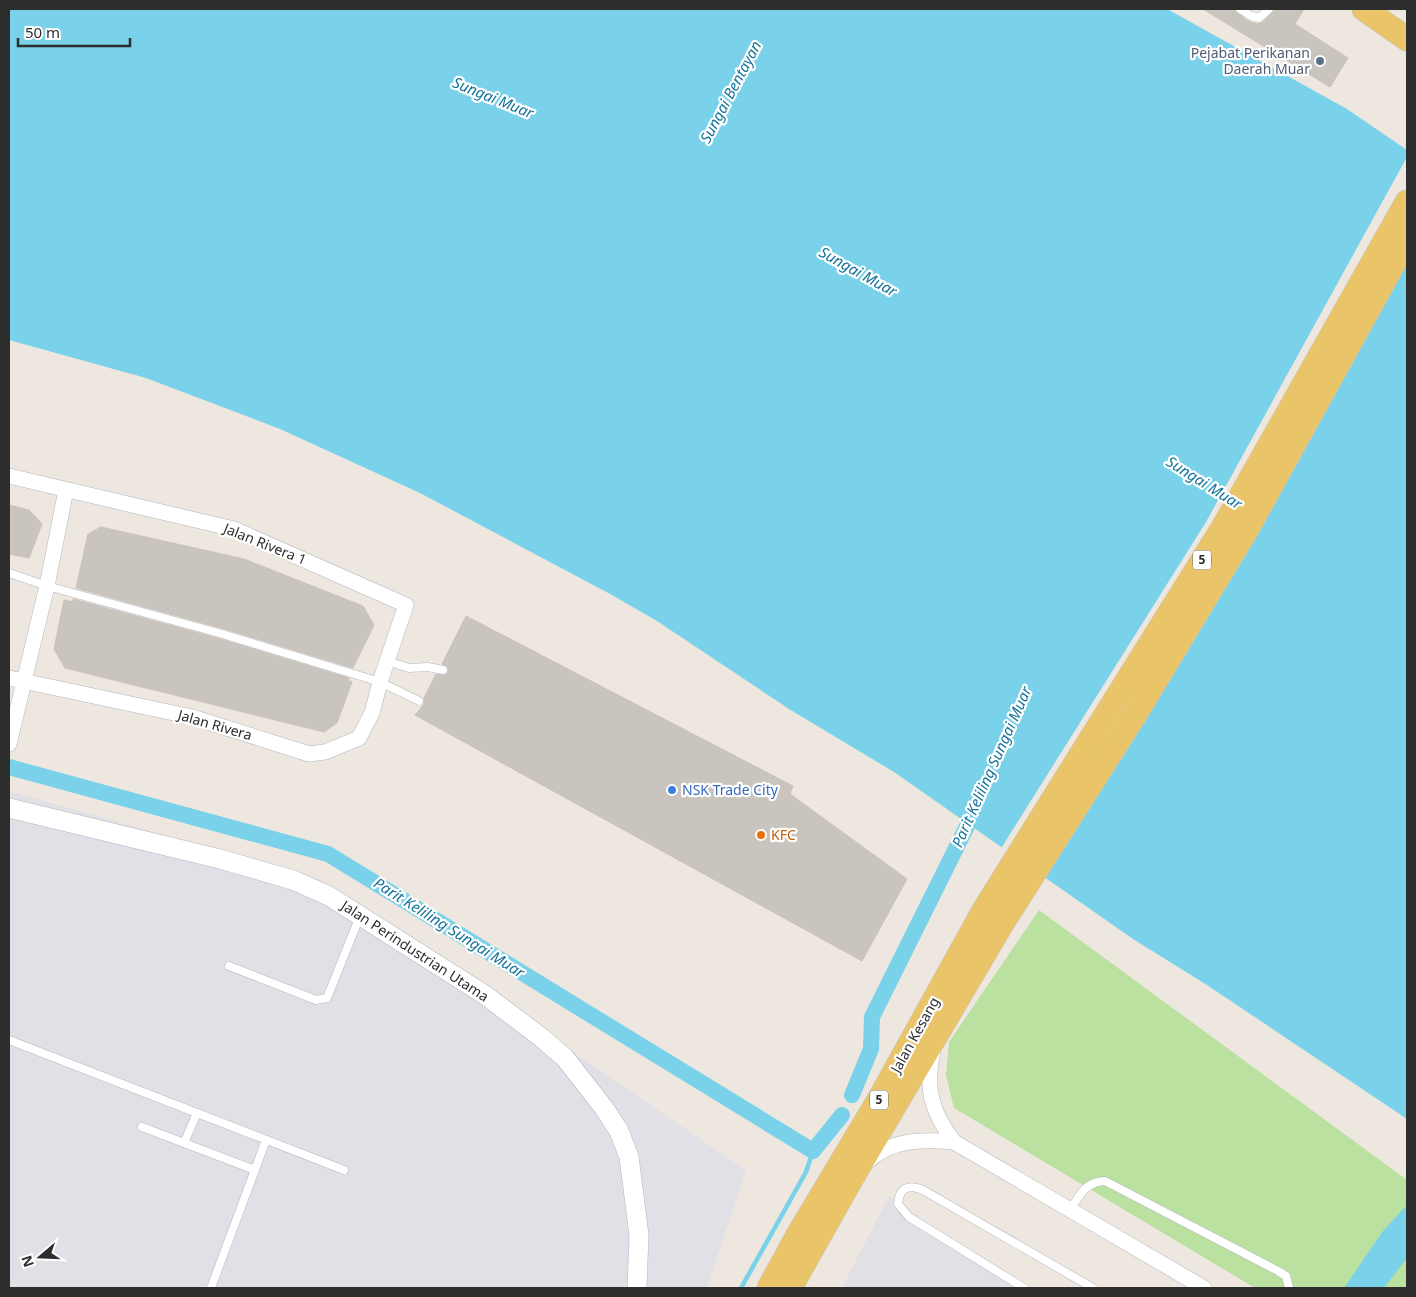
<svg xmlns="http://www.w3.org/2000/svg" width="1416" height="1297" font-family="'Noto Sans',sans-serif">
  <style>
    .industrial { fill: #e1e0e6 }
    .green { fill: #bae19f }
    .water { fill: #79d2e9 }
    .pier { fill: #ede7e0 }
    .lines { fill: none; stroke-linecap: round; stroke-linejoin: round }
    .stream { stroke: #79d2e9; stroke-width: 4.5 }
    .canal { stroke: #79d2e9; stroke-width: 16 }
    .building { fill: #c9c5be; stroke: #c9c2b9 }
    .service-casing { stroke: #b3b7bf; stroke-width: 9 }
    .minor-casing { stroke: #b3b7bf; stroke-width: 16 }
    .tertiary-casing { stroke: #b3b7bf; stroke-width: 20 }
    .primary-casing { stroke: #c8c8c8; stroke-width: 25 }
    .service { stroke: #fff; stroke-width: 8 }
    .minor { stroke: #fff; stroke-width: 15 }
    .tertiary { stroke: #fff; stroke-width: 19 }
    .primary { stroke: #eac468; stroke-width: 24 }
    .service-dot { fill: #5c6f8a; stroke: #fff; stroke-width: 2 }
    .shop-dot { fill: #3f7fe0; stroke: #fff; stroke-width: 2 }
    .food-dot { fill: #e8710a; stroke: #fff; stroke-width: 2 }
    .labels { text-anchor: middle; stroke-width: 4.5; stroke-linejoin: round; paint-order: stroke }
    .shield { fill: #fff; stroke: #6c6c6c; stroke-width: 1 }
    .shield-label { font-size: 12px; font-weight: bold; fill: #2d2d2d }
    .service-label { font-size: 14px; fill: #4e5e75; stroke: #fff; text-anchor: end }
    .street-label { font-size: 14px; fill: #2d2d2d; stroke: #fff }
    .shop-label { font-size: 14px; fill: #366cbe; stroke: #fff; text-anchor: start }
    .food-label { font-size: 14px; fill: #c56008; stroke: #fff; text-anchor: start }
    .water-label { font-size: 15px; font-style: italic; fill: #147399; stroke: #fff }
  </style>
  <rect width="100%" height="100%" fill="#ede7e0"/>
  <g class="industrial">
    <polygon points="9,791 318,879 746,1170 707,1288 9,1288"/>
    <polygon points="889,1196 1022,1288 842,1288"/>
  </g>
  <polygon class="green" points="1039,910 1407,1180 1407,1288 1255,1288 954,1108 946,1075 949,1042"/>
  <g class="water">
    <polygon points="9,9 1167,9 1347,109 1407,150 1407,1119 1207,985 1133,939 894,772 789,709 657,621 612,595 420,493 280,429 146,378 9,340"/>
    <polygon points="1407,1205 1407,1258 1384,1288 1344,1288 1383,1231"/>
  </g>
  <polygon class="pier" points="1407,157 1407,257 1042,878 1000,850 1206,522"/>
  <g class="lines">
    <polyline class="stream" points="741,1288 806,1172 813,1151"/>
    <g class="canal">
      <polyline points="9,767 328,854 813,1151 842,1115"/>
      <polyline points="852,1095 871,1049 872,1017 977,806"/>
    </g>
  </g>
  <g class="building">
    <polygon points="1203,9 1234,9 1237,13 1248,21 1258,24 1263,22 1275,9 1304,9 1295,24 1348,58 1330,87"/>
    <polygon points="9,505 29,510 42,524 29,558 9,554"/>
    <polygon points="101,527 244,559 363,606 374,625 353,668 221,628 76,588 88,534"/>
    <polygon points="73,599 217,638 349,678 348,680 352,682 337,723 324,732 65,668 54,649 64,600 73,602"/>
    <polygon points="466,616 793,786 790,794 907,879 862,961 415,715 424,704 424,698 436,674 444,675 448,673 448,668 442,664"/>
  </g>
  <g class="lines">
    <defs>
      <g id="service">
        <polyline points="1240,9 1251,16 1259,18 1269,9"/>
        <polyline points="9,573 47,586 219,633 380,682 419,701"/>
        <polyline points="387,661 409,668 428,667 443,670"/>
        <polyline points="229,966 316,1000 327,998 360,916"/>
        <polyline points="9,1040 344,1170"/>
        <polyline points="142,1127 255,1170"/>
        <polyline points="184,1143 197,1113"/>
        <path d="M1070,1210C1080,1195 1085,1182 1105,1181L1278,1271L1286,1276L1289,1288"/>
        <polyline points="211,1288 266,1140"/>
        <path d="M1024,1288L909,1217L898,1204C899,1188 908,1184 923,1190L1093,1288"/>
      </g>
      <g id="minor">
        <polyline points="9,476 234,529 406,605 380,682 372,713 359,738 325,752 309,754 192,717 9,678"/>
        <polyline points="9,744 47,586 66,490"/>
        <path d="M933,1051C925,1089 931,1111 954,1142L1204,1288"/>
        <path d="M866,1163C890,1139 922,1139 954,1142"/>
      </g>
      <polyline id="tertiary" points="9,808 220,859 293,880 329,896 485,995 542,1038 565,1058 604,1108 619,1131 629,1157 639,1235 637,1288"/>
      <g id="primary">
        <polyline points="1364,9 1407,39"/>
        <polyline points="769,1288 798,1235 880,1098 984,910 1224,526 1407,202"/>
        <polyline points="790,1288 853,1176 1003,922 1134,716 1247,529 1407,239"/>
      </g>
    </defs>
    <use href="#service" class="service-casing"/>
    <use href="#minor" class="minor-casing"/>
    <use href="#tertiary" class="tertiary-casing"/>
    <use href="#primary" class="primary-casing"/>
    <use href="#service" class="service"/>
    <use href="#minor" class="minor"/>
    <use href="#tertiary" class="tertiary"/>
    <use href="#primary" class="primary"/>
  </g>
  <circle class="service-dot" cx="1320" cy="61" r="5"/>
  <circle class="shop-dot" cx="672" cy="790" r="5"/>
  <circle class="food-dot" cx="761" cy="835" r="5"/>
  <g class="labels">
    <g class="shield">
      <rect x="1193" y="550.5" width="18" height="19" rx="4"/>
      <rect x="870" y="1090.5" width="18" height="19" rx="4"/>
    </g>
    <g class="shield-label">
      <text x="1202" y="564">5</text>
      <text x="879" y="1104">5</text>
    </g>
    <g class="service-label">
      <text x="1310" y="58">Pejabat Perikanan<tspan x="1310" dy="16">Daerah Muar</tspan></text>
    </g>
    <g class="street-label">
      <text transform="translate(265 544) rotate(22)" y="5">Jalan Rivera 1</text>
      <text transform="translate(215 725) rotate(16)" y="5">Jalan Rivera</text>
      <text transform="translate(415 951) rotate(33)" y="5">Jalan Perindustrian Utama</text>
      <text transform="translate(915 1035) rotate(-61)" y="5">Jalan Kesang</text>
    </g>
    <g class="shop-label">
      <text x="682" y="795">NSK Trade City</text>
    </g>
    <g class="food-label">
      <text x="771" y="840">KFC</text>
    </g>
    <g class="water-label">
      <text transform="translate(731 92) rotate(-62)" y="5">Sungai Bentayan</text>
      <text transform="translate(493 98) rotate(22)" y="5">Sungai Muar</text>
      <text transform="translate(858 272) rotate(29)" y="5">Sungai Muar</text>
      <text transform="translate(1204 483) rotate(32)" y="5">Sungai Muar</text>
      <text transform="translate(992 767) rotate(-66)" y="5">Parit Keliling Sungai Muar</text>
      <text transform="translate(449 928) rotate(32)" y="5">Parit Keliling Sungai Muar</text>
    </g>
  </g>
  <rect width="1416" height="1297" fill="none" stroke="#2d2d2d" stroke-width="20"/>
  <g transform="translate(40 1257) rotate(251)" stroke="#ffffff" stroke-width="4" paint-order="stroke">
  <path d="M0-4L9 19L0 12L-9 19Z" fill="#2d2d2d"/>
  <text y="-8" font-size="14" font-weight="bold" text-anchor="middle" fill="#2d2d2d">N</text>
  </g>
  <path d="M18 38v8h112v-8" fill="none" stroke="#2d2d2d" stroke-width="2.5"/>
  <text x="25" y="38" font-size="15" fill="#2d2d2d" stroke="#ffffff" stroke-width="4" paint-order="stroke">50 m</text>
</svg>
